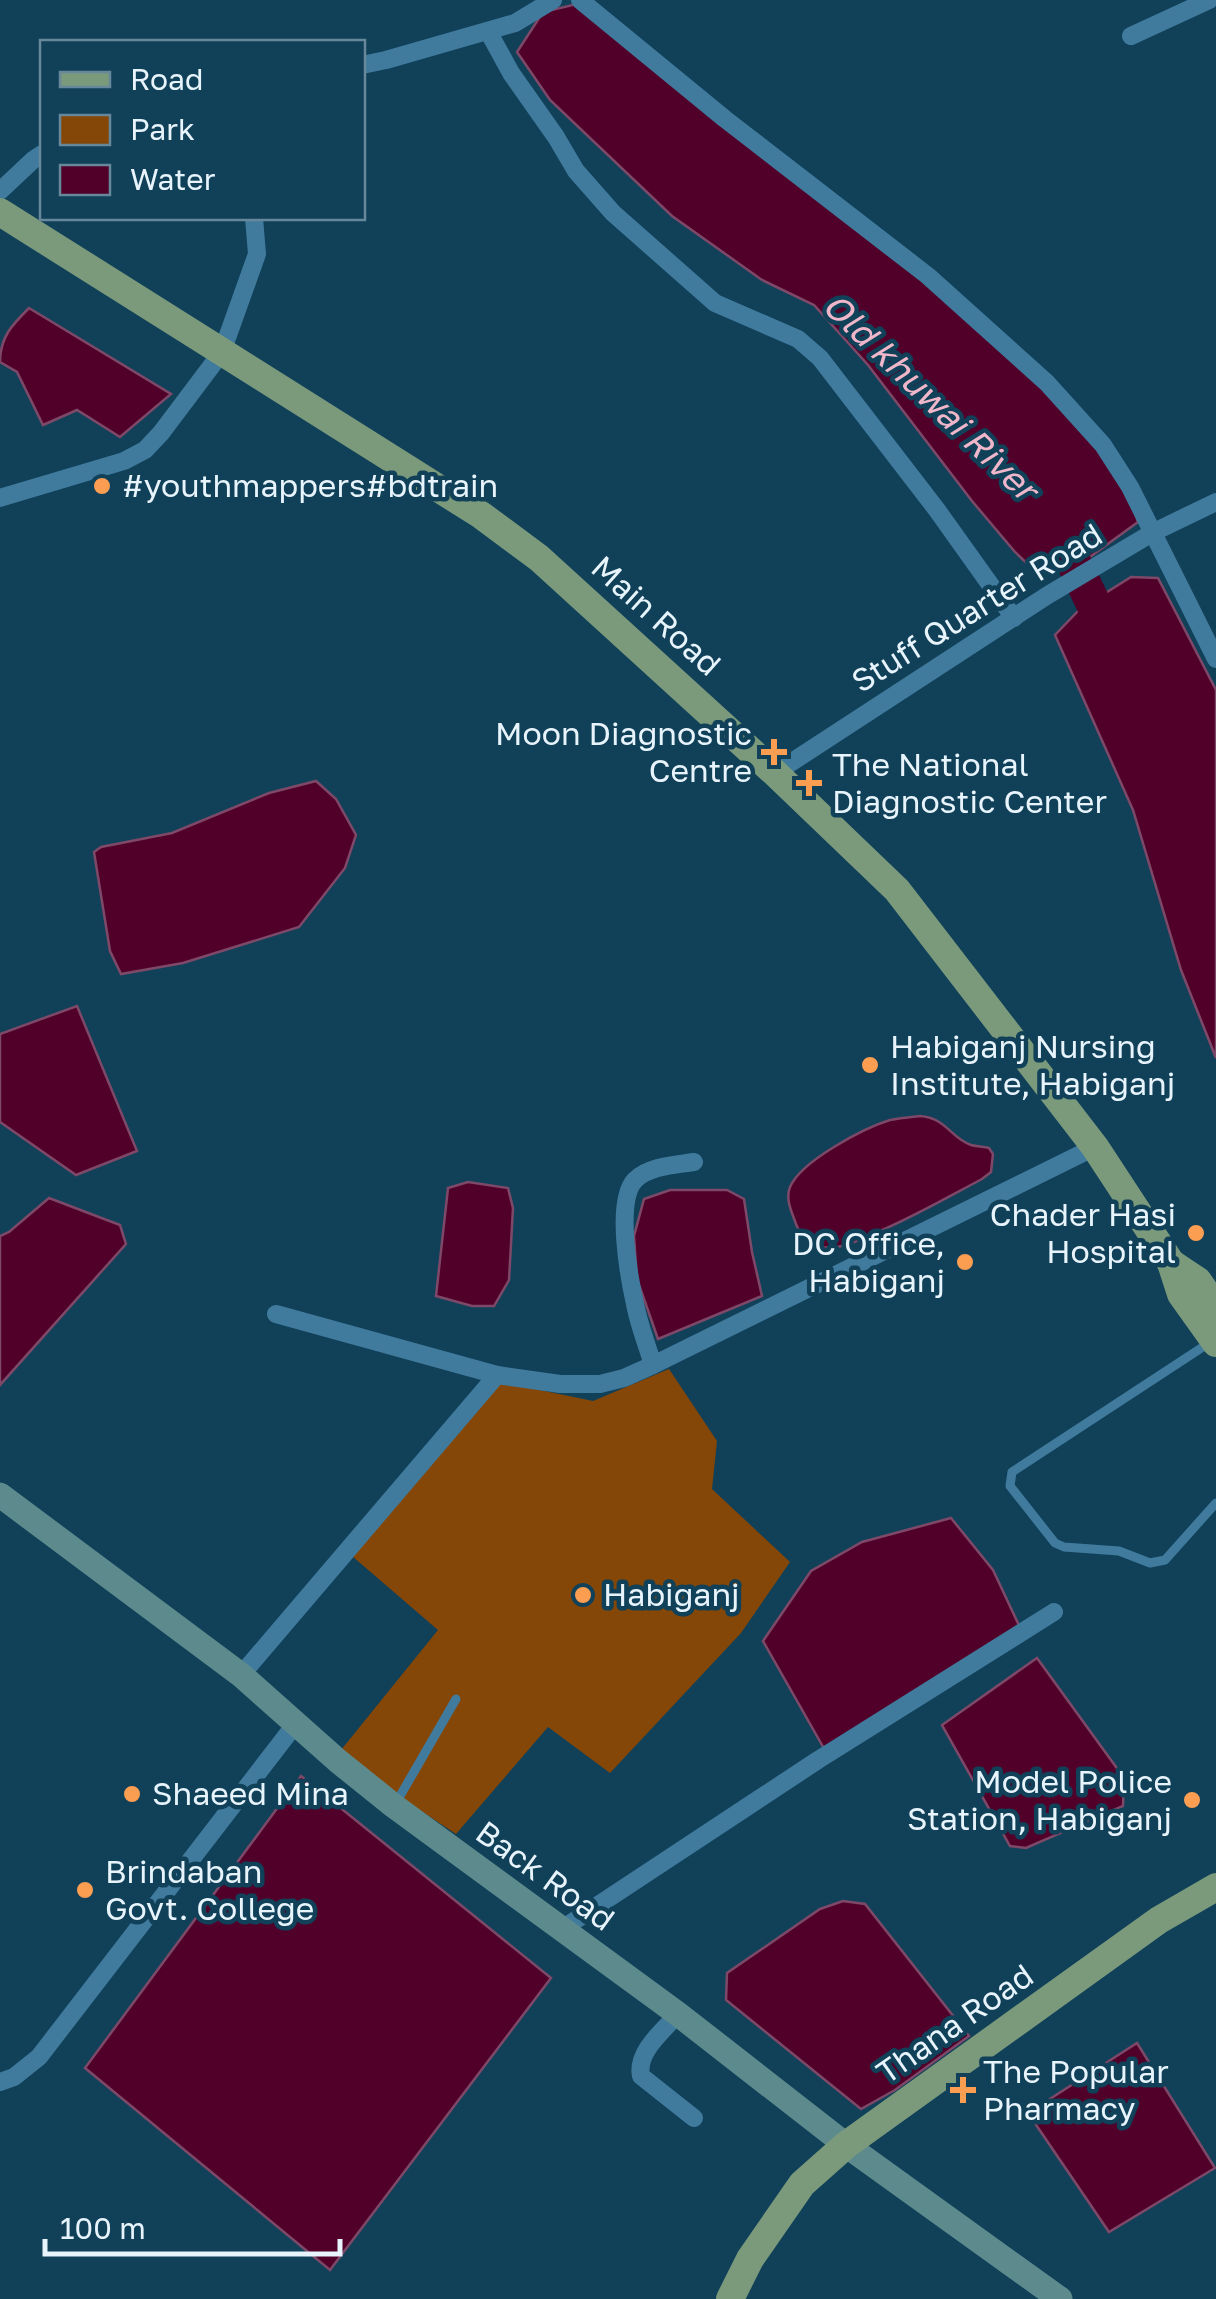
<svg xmlns="http://www.w3.org/2000/svg" width="1216" height="2299" font-family="'Golos Text',sans-serif">
  <style>
    .green { fill: #854708 }
    .water { fill: #500029; stroke: #7e4968; stroke-width: 2.5 }
    .lines { fill: none; stroke-linecap: round; stroke-linejoin: round }
    .river { stroke: #500029; stroke-width: 35 }
    .lane { stroke: #407b9e; stroke-width: 9 }
    .street { stroke: #407b9e; stroke-width: 18 }
    .secondary { stroke: #5d8b8d; stroke-width: 25 }
    .primary { stroke: #7b9a7c; stroke-width: 28 }
    .poi-dot { fill: #fc9e52; stroke: #114059; stroke-width: 4 }
    .labels { text-anchor: middle; stroke-width: 9; stroke-linejoin: round; paint-order: stroke }
    .poi-label { font-size: 32px; fill: #e8f4fc; stroke: #114059; text-anchor: start }
    .street-label { font-size: 32px; fill: #e8f4fc; stroke: #114059 }
    .water-label { font-size: 35px; font-style: italic; fill: #f0b7ca; stroke: #114059 }
  </style>
  <rect width="100%" height="100%" fill="#114059"/>
  <polygon class="green" points="669,1369 717,1441 712,1489 790,1562 741,1633 610,1773 548,1727 456,1834 337,1755 438,1630 352,1556 491,1380 593,1401"/>
  <g class="water">
    <polygon points="581,3 862,227 1027,367 1125,481 1138,522 1087,559 1036,572 1015,552 972,501 868,365 814,305 762,280 672,216 550,100 517,52 543,12"/>
    <path d="M29,308L171,394L120,437L77,410L43,425L17,372L0,362C0,337 12,325 29,308Z"/>
    <polygon points="1131,577 1158,578 1216,690 1216,1058 1181,970 1133,810 1055,635 1080,609"/>
    <polygon points="316,781 336,799 356,835 345,868 299,927 183,963 121,974 110,951 94,852 101,847 172,833 269,793"/>
    <polygon points="77,1006 137,1151 76,1175 0,1122 0,1034"/>
    <path d="M920,1116C947,1118 950,1138 971,1145C974,1146 987,1147 989,1148L993,1154L991,1172L982,1179C948,1197 915,1216 880,1231C866,1237 852,1245 837,1247C814,1249 804,1246 796,1224C792,1212 785,1200 790,1187C801,1161 864,1128 890,1120C900,1118 911,1117 920,1116Z"/>
    <polygon points="468,1182 508,1188 513,1208 509,1280 494,1306 472,1306 436,1296 448,1188"/>
    <polygon points="670,1190 727,1190 744,1199 752,1252 762,1296 658,1339 637,1279 634,1236 644,1199"/>
    <polygon points="49,1198 120,1225 126,1244 0,1385 0,1236 9,1232"/>
    <polygon points="951,1518 993,1570 1024,1636 830,1759 763,1641 811,1571 862,1542"/>
    <polygon points="1037,1658 1124,1778 1123,1806 1026,1848 1010,1846 942,1725"/>
    <polygon points="301,1776 551,1978 330,2270 85,2068"/>
    <polygon points="843,1901 865,1904 969,2036 895,2090 861,2109 726,2000 727,1973 820,1909"/>
    <polygon points="1137,2043 1215,2168 1109,2232 1028,2113"/>
  </g>
  <g class="lines">
    <polyline class="river" points="1054,521 1113,645"/>
    <g class="lane">
      <polyline points="1212,1341 1012,1472 1010,1486 1055,1543 1064,1547 1119,1551 1150,1563 1165,1560 1216,1503"/>
      <polyline points="396,1803 456,1699"/>
    </g>
    <g class="street">
      <polyline points="580,0 725,119 928,276 1047,383 1103,445 1130,487 1216,659"/>
      <polyline points="488,31 511,73 556,137 576,171 613,213 715,303 798,339 820,358 937,510 1014,618"/>
      <polyline points="1131,36 1209,0"/>
      <polyline points="362,65 386,60 515,23 553,0"/>
      <polyline points="0,191 33,160 42,154"/>
      <polyline points="0,498 124,461 145,450 161,433 222,352 257,254 254,218"/>
      <polyline points="775,773 1048,595 1152,533 1216,502"/>
      <polyline points="276,1314 497,1375 560,1384 600,1384 624,1378 653,1365 1095,1147"/>
      <path d="M653,1365C647,1345 639,1325 635,1304C629,1277 615,1201 635,1180C649,1166 675,1165 694,1162"/>
      <polyline points="241,1675 497,1375"/>
      <polyline points="562,1929 818,1760 1054,1612"/>
      <path d="M678,2014C663,2031 636,2052 641,2076L694,2118"/>
      <polyline points="0,2082 14,2077 39,2057 297,1722"/>
    </g>
    <polyline class="secondary" points="0,1495 241,1675 338,1761 394,1806 678,2014 846,2145 1060,2299"/>
    <g class="primary">
      <polyline points="0,212 481,515 539,558 775,773 897,890 1095,1147 1171,1263 1181,1294 1216,1343"/>
      <polyline points="1171,1263 1198,1281 1216,1307"/>
      <polyline points="730,2299 750,2259 802,2184 846,2145 1159,1920 1216,1887"/>
    </g>
  </g>
  <g class="poi-dot">
    <circle cx="102" cy="486" r="10"/>
    <path d="M769 737h10v10h10v10h-10v10h-10v-10h-10v-10h10z"/>
    <path d="M804 768h10v10h10v10h-10v10h-10v-10h-10v-10h10z"/>
    <circle cx="870" cy="1065" r="10"/>
    <circle cx="1196" cy="1233" r="10"/>
    <circle cx="965" cy="1262" r="10"/>
    <circle cx="583" cy="1595" r="10"/>
    <circle cx="132" cy="1794" r="10"/>
    <circle cx="1192" cy="1800" r="10"/>
    <circle cx="85" cy="1890" r="10"/>
    <path d="M958 2075h10v10h10v10h-10v10h-10v-10h-10v-10h10z"/>
  </g>
  <g class="labels">
    <g class="poi-label">
      <text x="122" y="497">#youthmappers#bdtrain</text>
      <text x="752" y="745" text-anchor="end">Moon Diagnostic<tspan x="752" dy="37">Centre</tspan></text>
      <text x="832" y="776">The National<tspan x="832" dy="37">Diagnostic Center</tspan></text>
      <text x="890" y="1058">Habiganj Nursing<tspan x="890" dy="37">Institute, Habiganj</tspan></text>
      <text x="1176" y="1226" text-anchor="end">Chader Hasi<tspan x="1176" dy="37">Hospital</tspan></text>
      <text x="945" y="1255" text-anchor="end">DC Office,<tspan x="945" dy="37">Habiganj</tspan></text>
      <text x="603" y="1606">Habiganj</text>
      <text x="1172" y="1793" text-anchor="end">Model Police<tspan x="1172" dy="37">Station, Habiganj</tspan></text>
      <text x="152" y="1805">Shaeed Mina</text>
      <text x="105" y="1883">Brindaban<tspan x="105" dy="37">Govt. College</tspan></text>
      <text x="983" y="2083">The Popular<tspan x="983" dy="37">Pharmacy</tspan></text>
    </g>
    <g class="street-label">
      <text transform="translate(977 608) rotate(-32)" y="11">Stuff Quarter Road</text>
      <text transform="translate(656 616) rotate(42)" y="11">Main Road</text>
      <text transform="translate(545 1876) rotate(36)" y="11">Back Road</text>
      <text transform="translate(955 2024) rotate(-35)" y="11">Thana Road</text>
    </g>
    <g class="water-label">
      <text transform="translate(930 397) rotate(44)" y="12">Old khuwai River</text>
    </g>
  </g>
  <rect x="40" y="40" width="325" height="180" fill="#114059" stroke="#67889a" stroke-width="2.5"/>
  <rect x="60" y="72" width="50" height="15" fill="#7b9a7c" stroke="#67889a" stroke-width="2.5"/>
  <text x="130" y="90" font-size="30" fill="#e8f4fc">Road</text>
  <rect x="60" y="115" width="50" height="30" fill="#854708" stroke="#67889a" stroke-width="2.5"/>
  <text x="130" y="140" font-size="30" fill="#e8f4fc">Park</text>
  <rect x="60" y="165" width="50" height="30" fill="#500029" stroke="#67889a" stroke-width="2.5"/>
  <text x="130" y="190" font-size="30" fill="#e8f4fc">Water</text>
  <path d="M45 2239v15h295v-15" fill="none" stroke="#e8f4fc" stroke-width="5"/>
  <text x="60" y="2239" font-size="30" fill="#e8f4fc" stroke="#114059" stroke-width="8" paint-order="stroke">100 m</text>
</svg>
